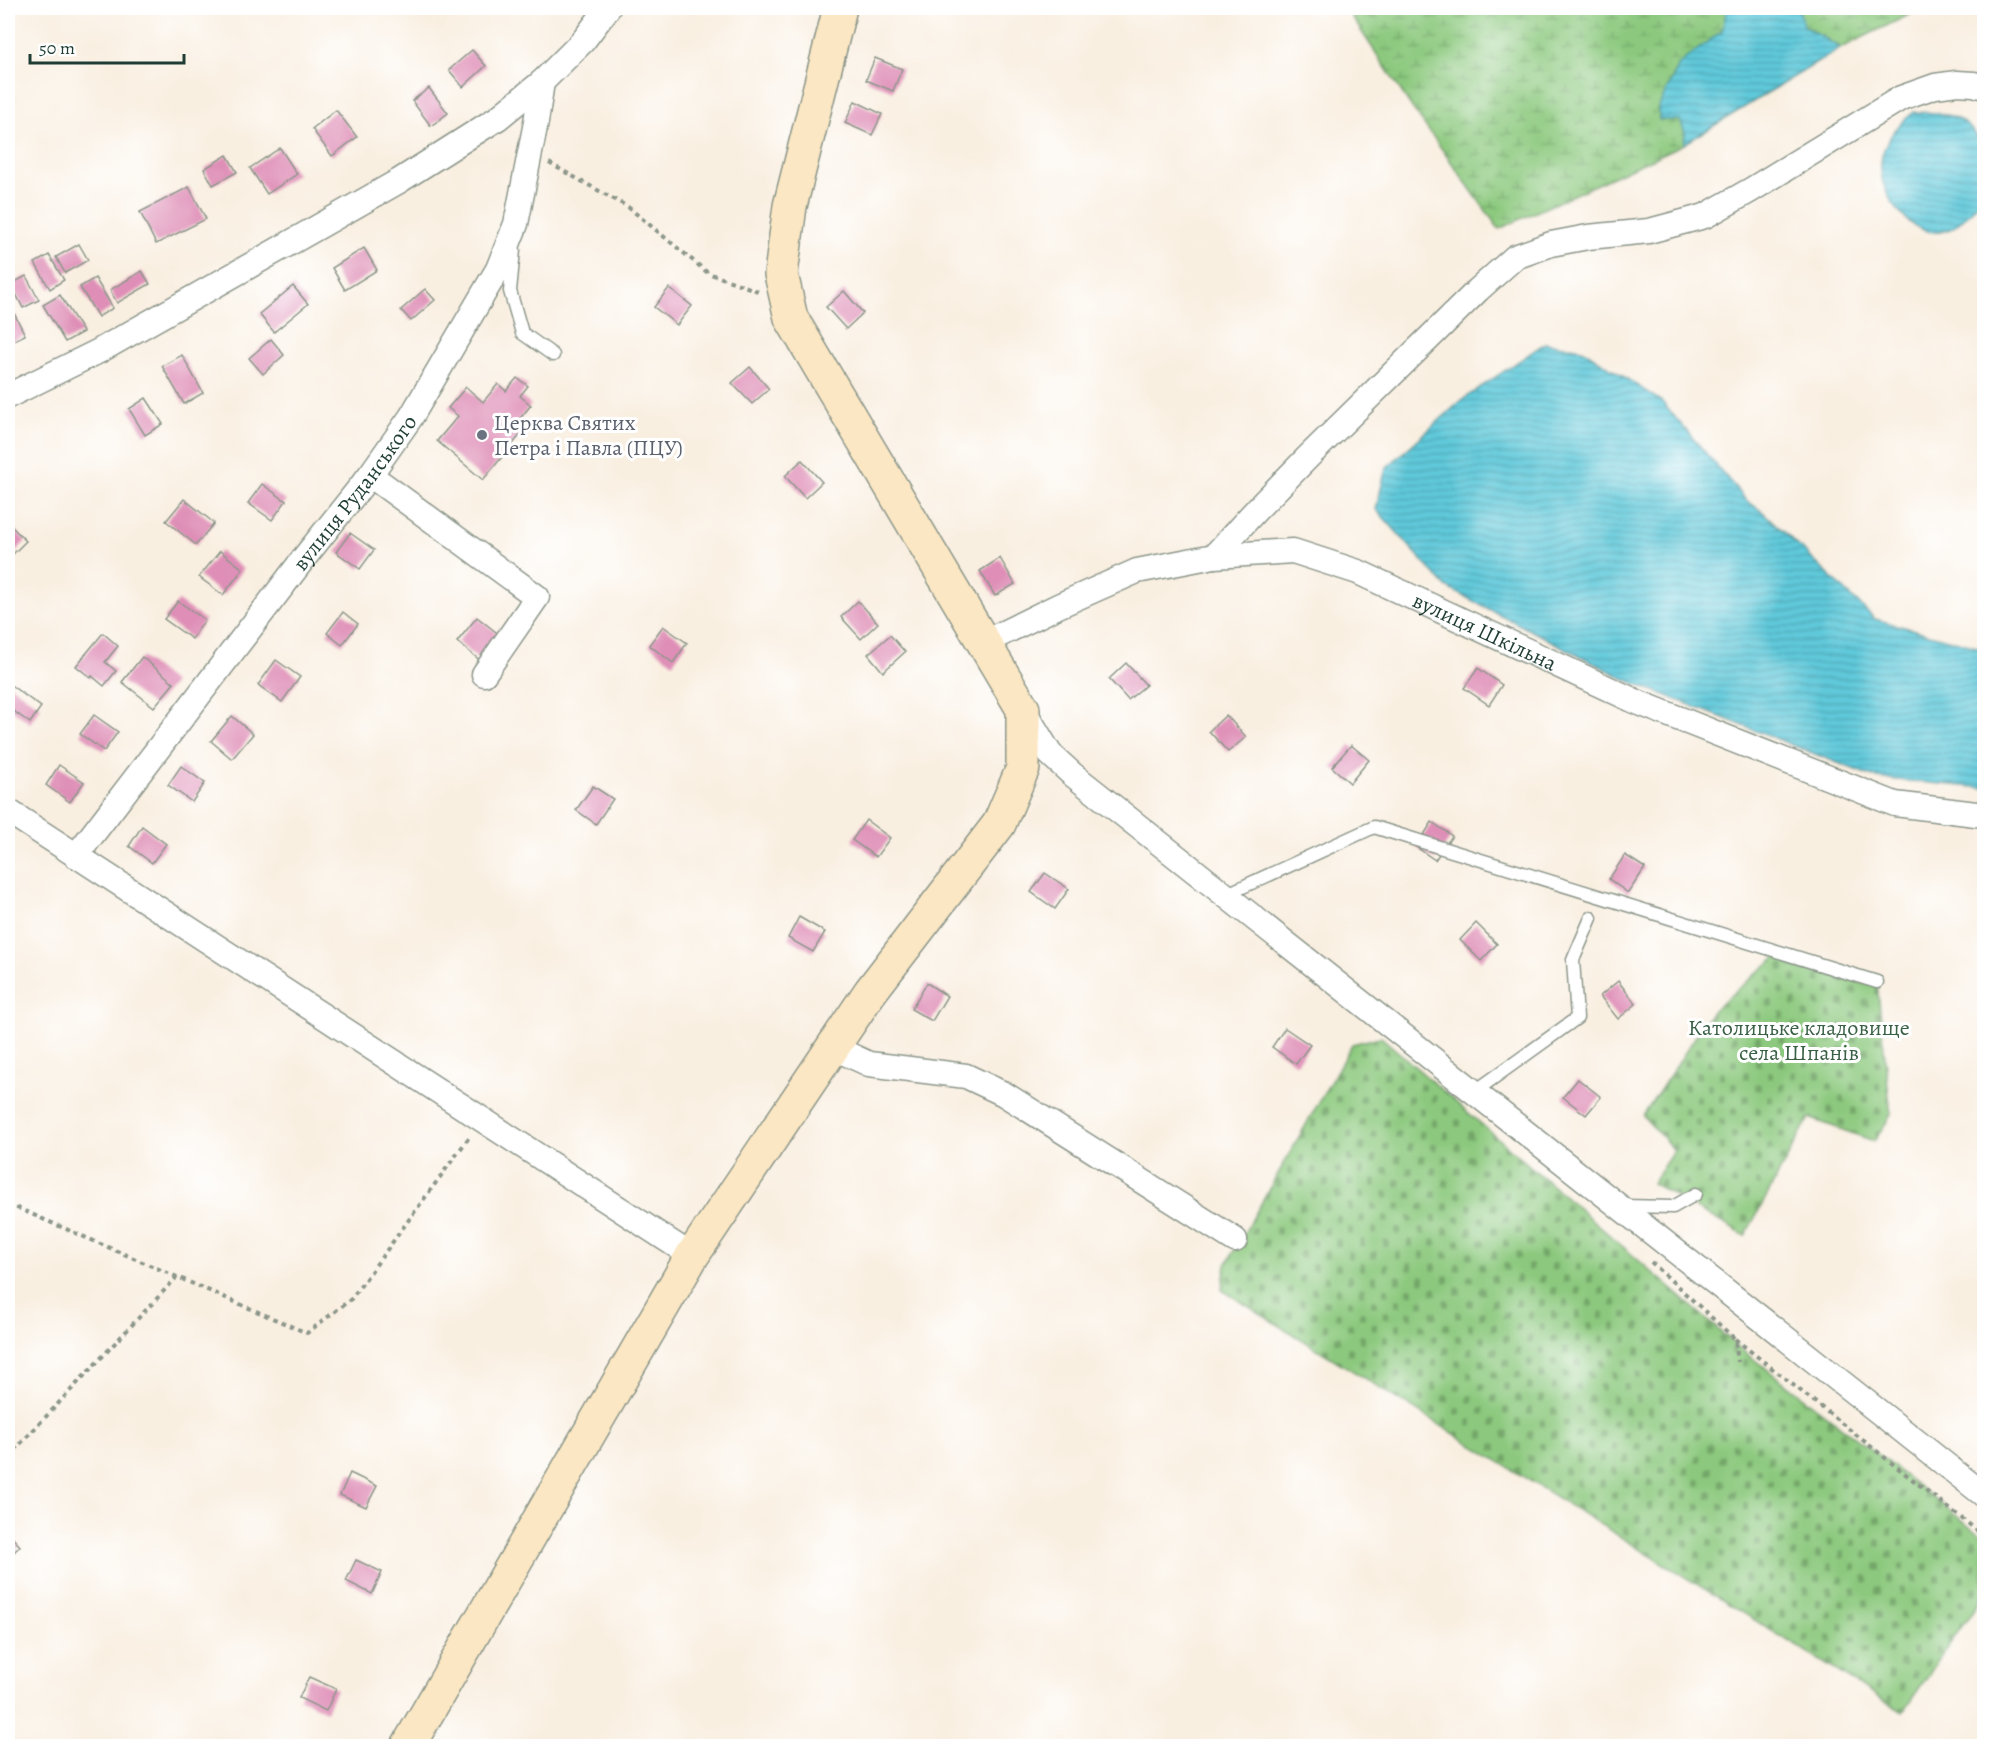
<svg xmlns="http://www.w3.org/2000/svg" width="1992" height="1754" font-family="Alegreya,serif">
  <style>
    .wetland { fill: url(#wetland-marsh); stroke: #568359; stroke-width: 1.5 }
    .cemetery { fill: url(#cemetery-stones); stroke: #568359; stroke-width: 1.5 }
    .water { fill: url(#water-rules); stroke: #3f8387; stroke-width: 1.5 }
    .building { fill: #df8fb7 }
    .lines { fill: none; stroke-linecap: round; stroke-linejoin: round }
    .lane-casing { stroke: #8c968a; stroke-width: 15 }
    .street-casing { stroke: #8c968a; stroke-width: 27 }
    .secondary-casing { stroke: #8c968a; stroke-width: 36 }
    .path { stroke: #8c968a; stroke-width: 4; stroke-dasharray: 4.5 4.5; stroke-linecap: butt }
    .lane { stroke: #fff; stroke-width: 12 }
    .street { stroke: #fff; stroke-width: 24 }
    .secondary { stroke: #fbe7c3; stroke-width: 33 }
    .worship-dot { fill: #6b7280; stroke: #fff; stroke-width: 2 }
    .labels { text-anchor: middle; stroke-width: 6; stroke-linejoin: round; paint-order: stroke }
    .worship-label { font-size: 22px; fill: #5b616d; stroke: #fff; text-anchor: start }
    .street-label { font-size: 22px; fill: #1f3d34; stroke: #fff }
    .park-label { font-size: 22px; fill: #3a6046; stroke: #fff }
  </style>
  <defs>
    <pattern id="wetland-marsh" width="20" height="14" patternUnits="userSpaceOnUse" patternTransform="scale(1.5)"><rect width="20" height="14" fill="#8cc97e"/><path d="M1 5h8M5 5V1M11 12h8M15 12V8" fill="none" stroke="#72a468"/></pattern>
    <pattern id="cemetery-stones" width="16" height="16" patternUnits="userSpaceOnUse" patternTransform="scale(1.5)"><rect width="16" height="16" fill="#8cc97e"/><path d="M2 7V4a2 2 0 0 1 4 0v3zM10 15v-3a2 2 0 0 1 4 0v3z" fill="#72a468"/></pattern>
    <pattern id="water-rules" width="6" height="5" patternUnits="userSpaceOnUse" patternTransform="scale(1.5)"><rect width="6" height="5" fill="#5fc9da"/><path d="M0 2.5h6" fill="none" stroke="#4ea4b2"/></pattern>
  </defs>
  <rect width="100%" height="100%" fill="#fff"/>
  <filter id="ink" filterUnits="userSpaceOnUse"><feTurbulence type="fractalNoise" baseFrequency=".0167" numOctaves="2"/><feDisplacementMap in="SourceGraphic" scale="12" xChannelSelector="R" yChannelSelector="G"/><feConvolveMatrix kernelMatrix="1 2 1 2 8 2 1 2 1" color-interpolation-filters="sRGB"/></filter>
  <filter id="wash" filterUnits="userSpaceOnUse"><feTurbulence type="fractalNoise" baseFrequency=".008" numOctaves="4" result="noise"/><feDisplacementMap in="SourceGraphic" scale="24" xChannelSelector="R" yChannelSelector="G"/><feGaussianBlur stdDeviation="1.35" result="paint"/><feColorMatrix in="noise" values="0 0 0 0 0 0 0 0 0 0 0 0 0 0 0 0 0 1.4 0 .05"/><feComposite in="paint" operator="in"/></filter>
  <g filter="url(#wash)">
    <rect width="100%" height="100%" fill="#f9efe1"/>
    <polygon class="wetland" points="1346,8 1923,8 1841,48 1684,144 1499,229 1411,106"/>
    <g class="cemetery">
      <polygon points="1781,953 1877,982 1891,1115 1874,1141 1809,1118 1745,1236 1652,1183 1674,1150 1643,1116 1713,1010"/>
      <polygon points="1381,1037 1742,1350 1984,1537 1984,1594 1903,1712 1222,1290 1226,1265 1352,1044"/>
    </g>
    <g class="water">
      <polygon points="1727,8 1798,8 1805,27 1841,48 1684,144 1685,133 1680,120 1659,120 1659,106 1680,63 1722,31"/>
      <path d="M1914,112C1940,112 1963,114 1978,138C1980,141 1983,146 1984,149C1986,155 1984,162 1984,168C1984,176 1986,186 1983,195C1980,202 1972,211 1966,216C1962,220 1957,225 1952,228C1931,239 1909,226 1897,209C1869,172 1879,139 1914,112Z"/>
      <polygon points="1545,343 1582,349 1662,402 1746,500 1763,512 1875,619 1984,649 1984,788 1876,778 1629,681 1446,587 1376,509 1386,468 1462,400"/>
    </g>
    <g id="blocks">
      <g class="building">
        <polygon points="472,50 486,66 463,87 449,70"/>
        <polygon points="875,58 902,69 893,91 866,80"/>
        <polygon points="429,88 448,113 431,126 412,101"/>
        <polygon points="855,101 882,114 872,135 845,123"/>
        <polygon points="336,110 357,137 332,156 312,129"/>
        <polygon points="280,148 297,174 267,194 250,168"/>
        <polygon points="227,155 237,172 213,185 204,169"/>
        <polygon points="189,187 206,219 156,244 140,212"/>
        <polygon points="79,244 88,260 65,273 56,257"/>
        <polygon points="364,248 377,270 345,290 332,268"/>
        <polygon points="49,255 64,280 50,289 35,263"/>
        <polygon points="142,271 150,284 117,303 110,290"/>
        <polygon points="26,276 39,300 23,308 11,284"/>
        <polygon points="95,278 113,308 98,317 80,287"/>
        <polygon points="293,286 308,304 274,332 259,314"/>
        <polygon points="669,288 692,306 677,325 654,307"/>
        <polygon points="425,289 435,300 411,321 401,310"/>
        <polygon points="844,291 863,313 846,329 826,307"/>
        <polygon points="60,295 83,332 65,342 43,305"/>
        <polygon points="14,313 25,335 8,343 8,316"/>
        <polygon points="271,339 284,355 263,374 249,358"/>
        <polygon points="182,355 203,393 184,404 162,366"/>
        <polygon points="750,367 769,389 752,404 732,383"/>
        <polygon points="517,378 528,386 520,396 531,405 518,421 526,428 483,480 437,441 458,416 448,408 466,387 483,402 498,384 506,391"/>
        <polygon points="146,398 163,424 145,435 129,409"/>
        <polygon points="802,460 822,482 805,498 785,476"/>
        <polygon points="262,484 286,501 272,520 248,503"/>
        <polygon points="184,499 214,523 196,545 166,521"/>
        <polygon points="12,527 26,541 8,559 8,531"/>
        <polygon points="350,533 374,550 360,569 336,552"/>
        <polygon points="220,551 243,569 223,595 199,577"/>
        <polygon points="1000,558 1015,584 995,596 980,571"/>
        <polygon points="178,601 205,620 192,639 164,619"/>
        <polygon points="858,601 878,623 861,639 841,617"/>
        <polygon points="343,612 358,624 342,645 327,633"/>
        <polygon points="477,617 501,636 481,661 457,642"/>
        <polygon points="663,626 687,643 673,663 649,645"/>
        <polygon points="103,633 118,646 105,662 116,671 104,686 92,676 91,678 76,666"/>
        <polygon points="890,635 905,652 883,672 868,654"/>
        <polygon points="142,657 174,683 154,707 122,682"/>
        <polygon points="276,660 300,677 282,702 258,685"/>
        <polygon points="1126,663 1146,685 1128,700 1109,679"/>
        <polygon points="1478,668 1502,685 1489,705 1464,688"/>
        <polygon points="9,684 41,707 30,723 8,707"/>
        <polygon points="94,715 118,732 104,751 80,734"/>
        <polygon points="1226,715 1246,737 1228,752 1209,731"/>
        <polygon points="232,716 253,734 232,759 211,741"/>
        <polygon points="1351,745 1369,760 1350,783 1332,767"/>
        <polygon points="59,765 84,782 70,802 46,785"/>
        <polygon points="181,766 205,783 192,802 168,785"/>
        <polygon points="593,786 613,799 596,824 576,810"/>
        <polygon points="866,820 890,838 876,857 852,840"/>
        <polygon points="1432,822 1452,836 1435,860 1416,847"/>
        <polygon points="142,826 166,844 152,863 129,846"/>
        <polygon points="1625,855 1645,868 1628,893 1609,879"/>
        <polygon points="1045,873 1069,889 1055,909 1031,892"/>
        <polygon points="799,917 825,932 813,952 788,938"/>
        <polygon points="1476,923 1497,944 1481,961 1460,940"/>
        <polygon points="1618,981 1636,1004 1618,1019 1600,996"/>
        <polygon points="927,983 947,996 932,1021 911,1009"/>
        <polygon points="1285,1028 1310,1045 1296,1064 1272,1047"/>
        <polygon points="1578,1079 1601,1097 1586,1115 1563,1097"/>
        <polygon points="350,1473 377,1486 366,1507 340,1495"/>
        <polygon points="8,1533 20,1546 8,1558"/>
        <polygon points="356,1560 382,1572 372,1594 346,1581"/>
        <polygon points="309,1677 336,1689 326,1711 299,1698"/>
      </g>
    </g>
  </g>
  <g filter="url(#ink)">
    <use href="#blocks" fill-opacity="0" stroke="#8c968a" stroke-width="1.5"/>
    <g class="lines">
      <defs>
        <g id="lane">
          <polyline points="514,250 510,291 522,333 553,355"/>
          <polyline points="1225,895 1374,827 1877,982"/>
          <polyline points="1474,1092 1577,1018 1573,960 1591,918"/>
          <polyline points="1623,1206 1673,1207 1696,1194"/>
        </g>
        <g id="street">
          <polyline points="8,396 99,351 297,239 399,181 498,118 542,82 583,41 608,8"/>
          <polyline points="370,475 537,597 484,674"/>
          <polyline points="1214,556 1257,509 1309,456 1478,290 1515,257 1551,244 1588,237 1649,231 1705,216 1751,190 1901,98 1935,86 1957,83 1974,84 1984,87"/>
          <path id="s1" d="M983,643L1058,606L1137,571L1214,556L1293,551L1358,572L1637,702L1895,804L1984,815"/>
          <polyline points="1023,709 1050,754 1072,774 1984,1495"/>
          <polyline points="8,811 692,1256"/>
          <path id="s2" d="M76,856L304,558L370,475L411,417L498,269L516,224L536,122L542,82"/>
          <polyline points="832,1047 869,1064 966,1076 1004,1094 1235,1240"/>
        </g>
        <polyline id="secondary" points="408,1746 692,1256 870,992 999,824 1023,768 1023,709 791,318 781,274 790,206 840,8"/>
      </defs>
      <use href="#lane" class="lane-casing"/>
      <use href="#street" class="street-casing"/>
      <use href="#secondary" class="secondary-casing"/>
      <g class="path">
        <polyline points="549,163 628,207 708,273 758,291"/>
        <polyline points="8,1204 307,1333 351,1299 470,1136"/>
        <polyline points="1651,1262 1735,1339 1738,1362"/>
        <polyline points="1735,1339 1984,1536"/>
        <polyline points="8,1457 177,1277"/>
      </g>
      <use href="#lane" class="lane"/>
      <use href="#street" class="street"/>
      <use href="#secondary" class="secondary"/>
    </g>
  </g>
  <circle class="worship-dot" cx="482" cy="435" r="6"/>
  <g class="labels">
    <g class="worship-label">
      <text x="494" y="430">Церква Святих<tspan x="494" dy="25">Петра і Павла (ПЦУ)</tspan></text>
    </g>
    <g class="street-label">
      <text dy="8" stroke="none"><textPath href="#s2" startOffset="458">вулиця Руданського</textPath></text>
      <text dy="8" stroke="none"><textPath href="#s1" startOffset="536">вулиця Шкільна</textPath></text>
    </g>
    <g class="park-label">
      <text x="1799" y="1035">Католицьке кладовище<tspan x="1799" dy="25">села Шпанів</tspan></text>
    </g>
  </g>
  <rect width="1992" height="1754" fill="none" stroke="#fff" stroke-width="30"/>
  <path d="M30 54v9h154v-9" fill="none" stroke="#1f3d34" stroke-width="3"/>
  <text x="39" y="54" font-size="18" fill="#1f3d34" stroke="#ffffff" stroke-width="4.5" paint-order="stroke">50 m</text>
</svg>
